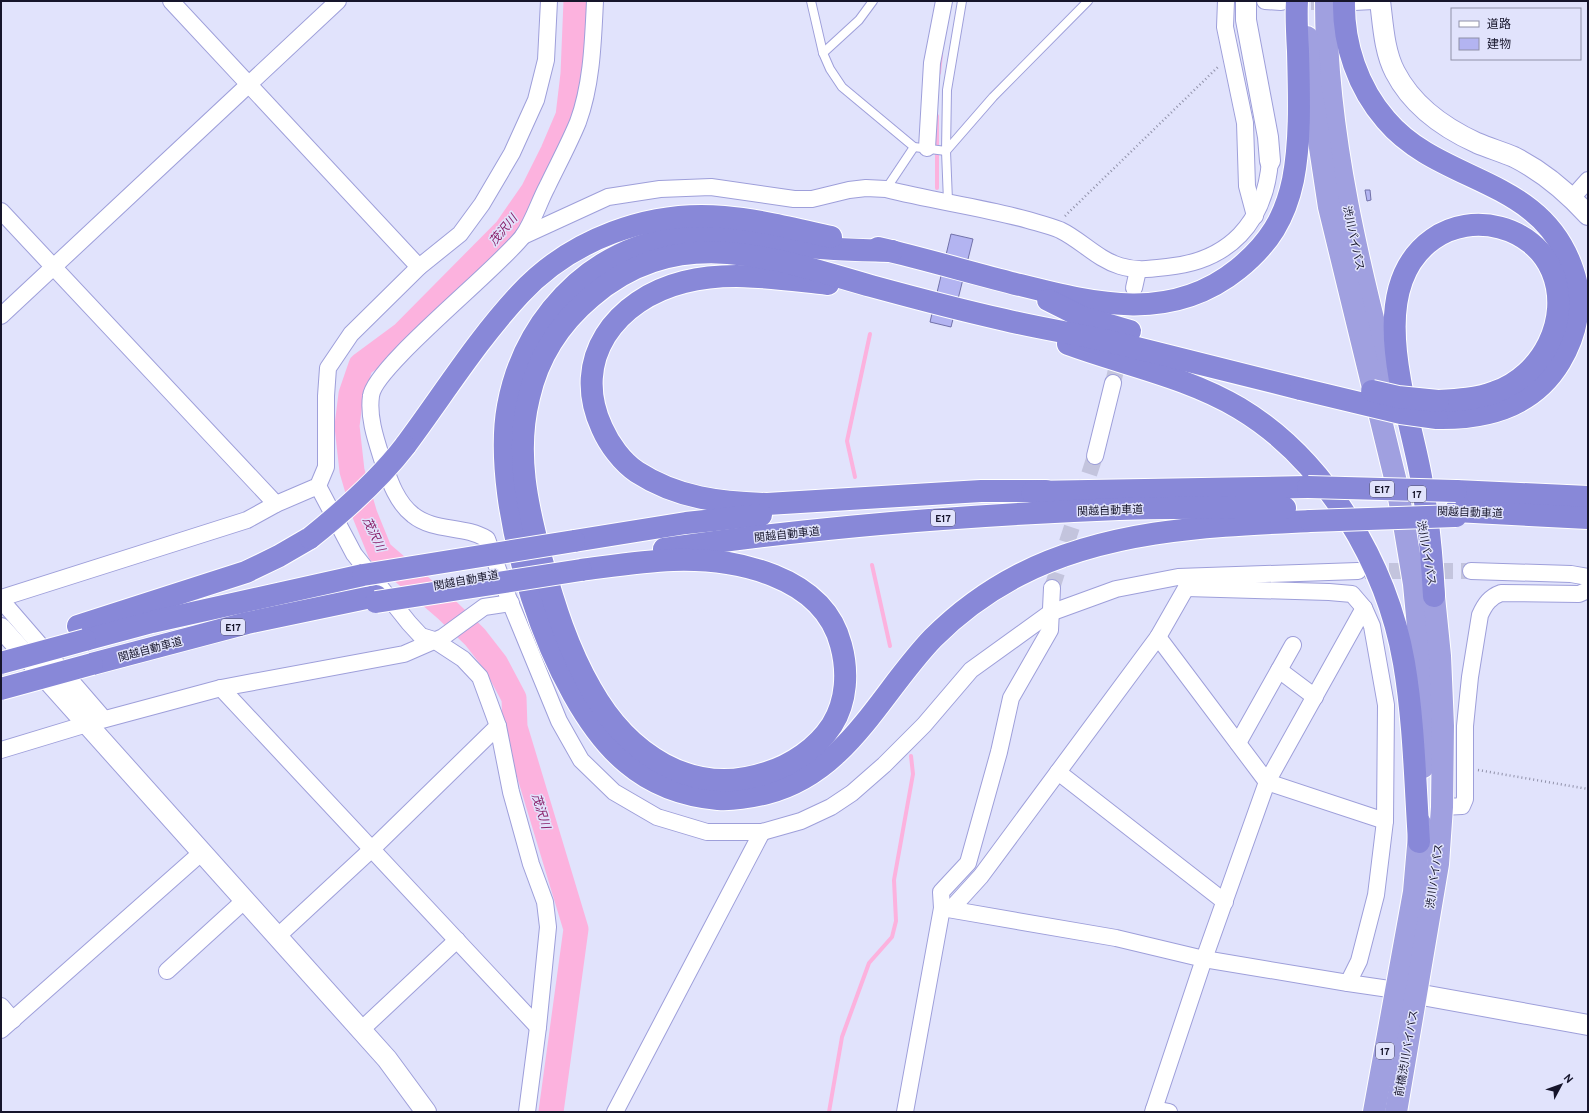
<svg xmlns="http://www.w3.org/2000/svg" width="1589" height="1113" font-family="Overpass,'Noto Sans JP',sans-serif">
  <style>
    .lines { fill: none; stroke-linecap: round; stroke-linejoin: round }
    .stream { stroke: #fcb2de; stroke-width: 4 }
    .river { stroke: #fcb2de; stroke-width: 25 }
    .building { fill: #b3b4f1; stroke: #7171a9 }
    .minor-tunnel { stroke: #c3c4dd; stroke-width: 16; stroke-dasharray: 16 8; stroke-linecap: butt }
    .service-casing { stroke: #9e9fda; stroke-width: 10 }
    .minor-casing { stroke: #9e9fda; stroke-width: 18 }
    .tertiary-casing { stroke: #9e9fda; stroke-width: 22 }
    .trunk-casing { stroke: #fff; stroke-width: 24 }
    .motorway-casing { stroke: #fff; stroke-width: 24 }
    .path { stroke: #9091a9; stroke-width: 2.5; stroke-dasharray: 1 3; stroke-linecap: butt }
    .service { stroke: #fff; stroke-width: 8 }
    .minor { stroke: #fff; stroke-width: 16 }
    .tertiary { stroke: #fff; stroke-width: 20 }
    .trunk { stroke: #a0a0e0; stroke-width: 22 }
    .motorway { stroke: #8888d8; stroke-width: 22 }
    .motorway-bridge-casing { stroke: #fff; stroke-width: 24; stroke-linecap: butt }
    .motorway-bridge { stroke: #8888d8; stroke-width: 22 }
    .labels { text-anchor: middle; stroke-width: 3; stroke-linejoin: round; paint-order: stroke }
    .shield { fill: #e1e3fc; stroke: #53536a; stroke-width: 1 }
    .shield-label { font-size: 10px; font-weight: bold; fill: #16152b }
    .street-label { font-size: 11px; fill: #16152b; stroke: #e1e3fc }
    .water-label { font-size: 12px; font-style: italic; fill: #8a216a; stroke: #e1e3fc }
  </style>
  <rect width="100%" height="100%" fill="#e1e3fc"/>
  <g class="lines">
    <g class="stream">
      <polyline points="939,73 941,54"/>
      <polyline points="937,116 937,188"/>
      <polyline points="855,477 847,441 870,334"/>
      <polyline points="872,565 890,646"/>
      <polyline points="829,1112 842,1037 869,963 892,937 896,921 894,880 913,774 911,756"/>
    </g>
    <polyline class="river" points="551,1112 576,929 515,727 514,698 496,664 475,637 446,609 380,552 365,515 352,471 347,426 351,394 361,365 403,334 506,230 533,191 553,151 568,116 573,74 576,1"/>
  </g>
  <g class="building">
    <polygon points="1365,190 1370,190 1371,200 1367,201"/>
    <polygon points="951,234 973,239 951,327 930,322"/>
  </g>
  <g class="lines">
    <g class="minor-tunnel">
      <polyline points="1287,2 1336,2"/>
      <polyline points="1113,383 1133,294"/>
      <polyline points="1365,571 1471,571"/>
      <polyline points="1052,588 1095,456"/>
    </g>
    <defs>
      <g id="service">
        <polyline points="811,1 823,53 830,69 842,87 914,147 946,151 993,97 1088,1"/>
        <polyline points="823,53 859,20 873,1"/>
        <polyline points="886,189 914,147"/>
        <polyline points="948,201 946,151 947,90 962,1"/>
      </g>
      <g id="minor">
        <polyline points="171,1 419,267"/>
        <path d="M595,1C593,41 592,84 578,122C569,144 557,166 547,187C539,202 533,222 523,236C498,269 374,367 371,396C368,417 376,440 382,459C389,479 396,502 413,515C434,532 464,525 487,539L508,597L559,721L581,760L614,792L657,817L707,832H762L801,821L831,807L852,793L884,765L924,725L971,670L1050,613L1116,589L1178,577L1358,571"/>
        <polyline points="1226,1 1225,27 1245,123 1247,186 1255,216"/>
        <polyline points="1265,1 1281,2"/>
        <polyline points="1354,2 1373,1"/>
        <polyline points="927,148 932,63 944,1"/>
        <polyline points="1572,198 1588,180"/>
        <polyline points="1,211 276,504"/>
        <path d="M523,236L608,197L660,189L711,187L794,199H812L849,190L866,188L886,189C933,201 981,207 1028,220C1038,223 1050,226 1060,230C1081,240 1097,259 1120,266C1136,271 1150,269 1167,267C1229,261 1265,223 1270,161"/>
        <polyline points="1134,288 1138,270"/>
        <polyline points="1,316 338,1"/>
        <polyline points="1095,456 1113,383"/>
        <polyline points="318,486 354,554 409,623 421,636 434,640 463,659 480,677 498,726 511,792 531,864 545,902 548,927 538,1027 527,1112"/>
        <polyline points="1471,571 1571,574 1588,577"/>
        <polyline points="1186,588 1329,592 1352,594 1364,608 1372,626 1386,705 1385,821 1376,895 1359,961 1348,983 1396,990"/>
        <polyline points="1,598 247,520 276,504 318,486 326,467 326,396 328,368 351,334 419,267 460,234 482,204 512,153 536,100 546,60 549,1"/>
        <polyline points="1,600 104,719"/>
        <polyline points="1158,637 1267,782 1385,821"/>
        <polyline points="1279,670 1315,697"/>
        <polyline points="221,688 538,1027"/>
        <polyline points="1238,743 1293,645"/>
        <polyline points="1,750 87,724 221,688 404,654 443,637 484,607 511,603"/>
        <polyline points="1058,772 1225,902"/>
        <path d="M1442,807L1462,806L1465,799V726L1470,677L1480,615C1485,604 1490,597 1501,593L1579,594L1588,590"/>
        <polyline points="942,908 1116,938 1204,959 1348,983"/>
        <polyline points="951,909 981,876 1158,637 1186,588"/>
        <polyline points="278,936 372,849 498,726"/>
        <polyline points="167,971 245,900"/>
        <polyline points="1,1006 13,1020"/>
        <polyline points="1,1030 201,853"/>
        <polyline points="361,1030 457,940"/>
        <polyline points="1154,1109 1169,1112"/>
        <polyline points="615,1112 762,832"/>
        <polyline points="905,1112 942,908 941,892 968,863 999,752 1011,698 1050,630 1052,588"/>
        <polyline points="1153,1112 1204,959 1267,782 1364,608"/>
      </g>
      <g id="tertiary">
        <polyline points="1246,1 1246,20 1268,137 1270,161"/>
        <path d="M1380,1C1383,24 1384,51 1395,72C1412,105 1444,128 1477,143C1489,148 1502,152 1514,157C1542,171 1567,192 1588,215"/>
        <polyline points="1,628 387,1059 426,1112"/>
        <polyline points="1400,991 1588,1025"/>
      </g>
      <g id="trunk">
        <path d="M1326,1C1326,142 1362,277 1397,413"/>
        <polyline points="1307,37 1311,88 1329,207 1396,482 1405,530 1414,584 1423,680 1423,767"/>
        <polyline points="1374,1112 1414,892 1420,823"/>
        <polyline points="1396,1112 1438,864 1442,807 1443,726 1440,656 1432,577"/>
      </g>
      <g id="motorway">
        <path d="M1344,1C1343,44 1358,88 1386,120C1441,185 1542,176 1573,271C1584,302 1576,335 1560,362C1533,407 1485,419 1437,418"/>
        <path d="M878,248C925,259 972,273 1020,285C1096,304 1171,323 1238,269C1269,244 1285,218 1293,180C1301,139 1299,93 1298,51C1297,34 1296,18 1297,1"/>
        <path d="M892,251C859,250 826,250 793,245C780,243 766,240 753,238C715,232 674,234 638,247C569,272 521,335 508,406C490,503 550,700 627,763C653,785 685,796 718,799C735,800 751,797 767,793C847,773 880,693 933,638C958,613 988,591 1019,575C1109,529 1212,526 1310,521"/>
        <path d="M828,284C780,279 731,270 684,282C616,299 570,359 602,428C609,444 622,462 637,472C677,498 721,503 767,504L981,491H1046"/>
        <polyline points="1048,300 1082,317 1130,331"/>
        <path d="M1068,344C1125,365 1187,377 1239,408C1326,460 1387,565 1404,663C1414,722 1415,782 1419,842"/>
        <path d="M405,446C443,395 477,340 520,294C571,239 650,210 724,217C759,220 796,229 831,237"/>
        <polyline points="1456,491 1588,497"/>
        <polyline points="1032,492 1308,487"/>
        <polyline points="1455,511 1588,518"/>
        <polyline points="574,541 686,523 761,515"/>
        <path d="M664,549C815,527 967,515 1119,509C1175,507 1230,508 1285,508"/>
        <path d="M581,570C612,566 643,561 673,560C735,558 823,575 841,645C848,671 847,701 832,725C817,748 792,765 766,773C691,798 627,753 591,689C568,649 554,605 542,561C527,506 515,453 529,397C538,357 559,324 591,297C678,222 773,258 871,286C915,298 960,310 1005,320C1038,328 1071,333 1104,340C1170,356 1236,373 1301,389"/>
        <path d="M1434,596C1432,556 1428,516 1421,477C1409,408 1362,289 1433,239C1472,211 1533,226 1552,271C1572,319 1542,376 1495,392C1477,399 1458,400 1438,401"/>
        <polyline points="78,626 246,572 279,556 310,538"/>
        <polyline points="85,640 152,622 363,575"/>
        <polyline points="92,664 247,623 376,596"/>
      </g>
    </defs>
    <use href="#service" class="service-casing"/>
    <use href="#minor" class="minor-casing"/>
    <use href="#tertiary" class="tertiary-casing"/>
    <use href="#trunk" class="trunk-casing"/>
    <use href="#motorway" class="motorway-casing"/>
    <g class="path">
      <polyline points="1065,216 1219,66"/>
      <polyline points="1478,770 1588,789"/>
    </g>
    <use href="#service" class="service"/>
    <use href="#minor" class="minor"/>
    <use href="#tertiary" class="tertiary"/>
    <use href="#trunk" class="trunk"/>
    <use href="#motorway" class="motorway"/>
    <defs>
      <g id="motorway-bridge">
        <polyline points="1301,389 1401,413 1437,418"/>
        <polyline points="1372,391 1398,397 1438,401"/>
        <polyline points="1308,487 1456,491"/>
        <polyline points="1310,521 1456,516"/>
        <path d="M310,538C345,510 378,481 405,446"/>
        <polyline points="363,575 574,541"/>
        <polyline points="376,602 581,570"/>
        <polyline points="1,663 85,640"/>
        <polyline points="1,689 92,664"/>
      </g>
    </defs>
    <use href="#motorway-bridge" class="motorway-bridge-casing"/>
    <use href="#motorway-bridge" class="motorway-bridge"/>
  </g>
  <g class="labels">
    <g class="shield">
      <rect x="1370" y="481" width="24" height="16" rx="3"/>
      <rect x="1408" y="486" width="18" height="16" rx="3"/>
      <rect x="931" y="510" width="24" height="16" rx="3"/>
      <rect x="221" y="619" width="24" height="16" rx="3"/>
      <rect x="1376" y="1043" width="18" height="16" rx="3"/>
    </g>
    <g class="shield-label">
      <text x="1382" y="493">E17</text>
      <text x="1417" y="498">17</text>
      <text x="943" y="522">E17</text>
      <text x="233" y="631">E17</text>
      <text x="1385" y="1055">17</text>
    </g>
    <g class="street-label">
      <text transform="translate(1354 238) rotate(78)" y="4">渋川バイパス</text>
      <text transform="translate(1110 510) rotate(-2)" y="4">関越自動車道</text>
      <text transform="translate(1470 512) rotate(2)" y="4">関越自動車道</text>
      <text transform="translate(787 534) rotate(-6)" y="4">関越自動車道</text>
      <text transform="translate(1427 553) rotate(80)" y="4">渋川バイパス</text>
      <text transform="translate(466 580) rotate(-10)" y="4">関越自動車道</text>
      <text transform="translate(150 649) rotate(-15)" y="4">関越自動車道</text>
      <text transform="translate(1434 876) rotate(-82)" y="4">渋川バイパス</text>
      <text transform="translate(1406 1053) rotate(-80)" y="4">前橋渋川バイパス</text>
    </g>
    <g class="water-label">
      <text transform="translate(503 230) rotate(-50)" y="4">茂沢川</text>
      <text transform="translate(374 534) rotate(65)" y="4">茂沢川</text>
      <text transform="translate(541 811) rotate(73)" y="4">茂沢川</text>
    </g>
  </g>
  <rect width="1589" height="1113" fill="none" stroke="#16152b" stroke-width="4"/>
  <rect x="1451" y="8" width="130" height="52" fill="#e1e3fc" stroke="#9091a8"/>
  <rect x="1459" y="21" width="20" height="6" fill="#ffffff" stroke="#9091a8"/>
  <text x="1487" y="28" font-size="12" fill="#16152b">道路</text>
  <rect x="1459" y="38" width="20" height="12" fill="#b3b4f1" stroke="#9091a8"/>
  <text x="1487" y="48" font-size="12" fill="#16152b">建物</text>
  <g transform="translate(1561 1085) rotate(49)" stroke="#e1e3fc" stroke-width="3" paint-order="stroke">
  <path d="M0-3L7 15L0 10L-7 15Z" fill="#16152b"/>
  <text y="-6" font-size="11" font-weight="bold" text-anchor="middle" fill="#16152b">N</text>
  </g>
</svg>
